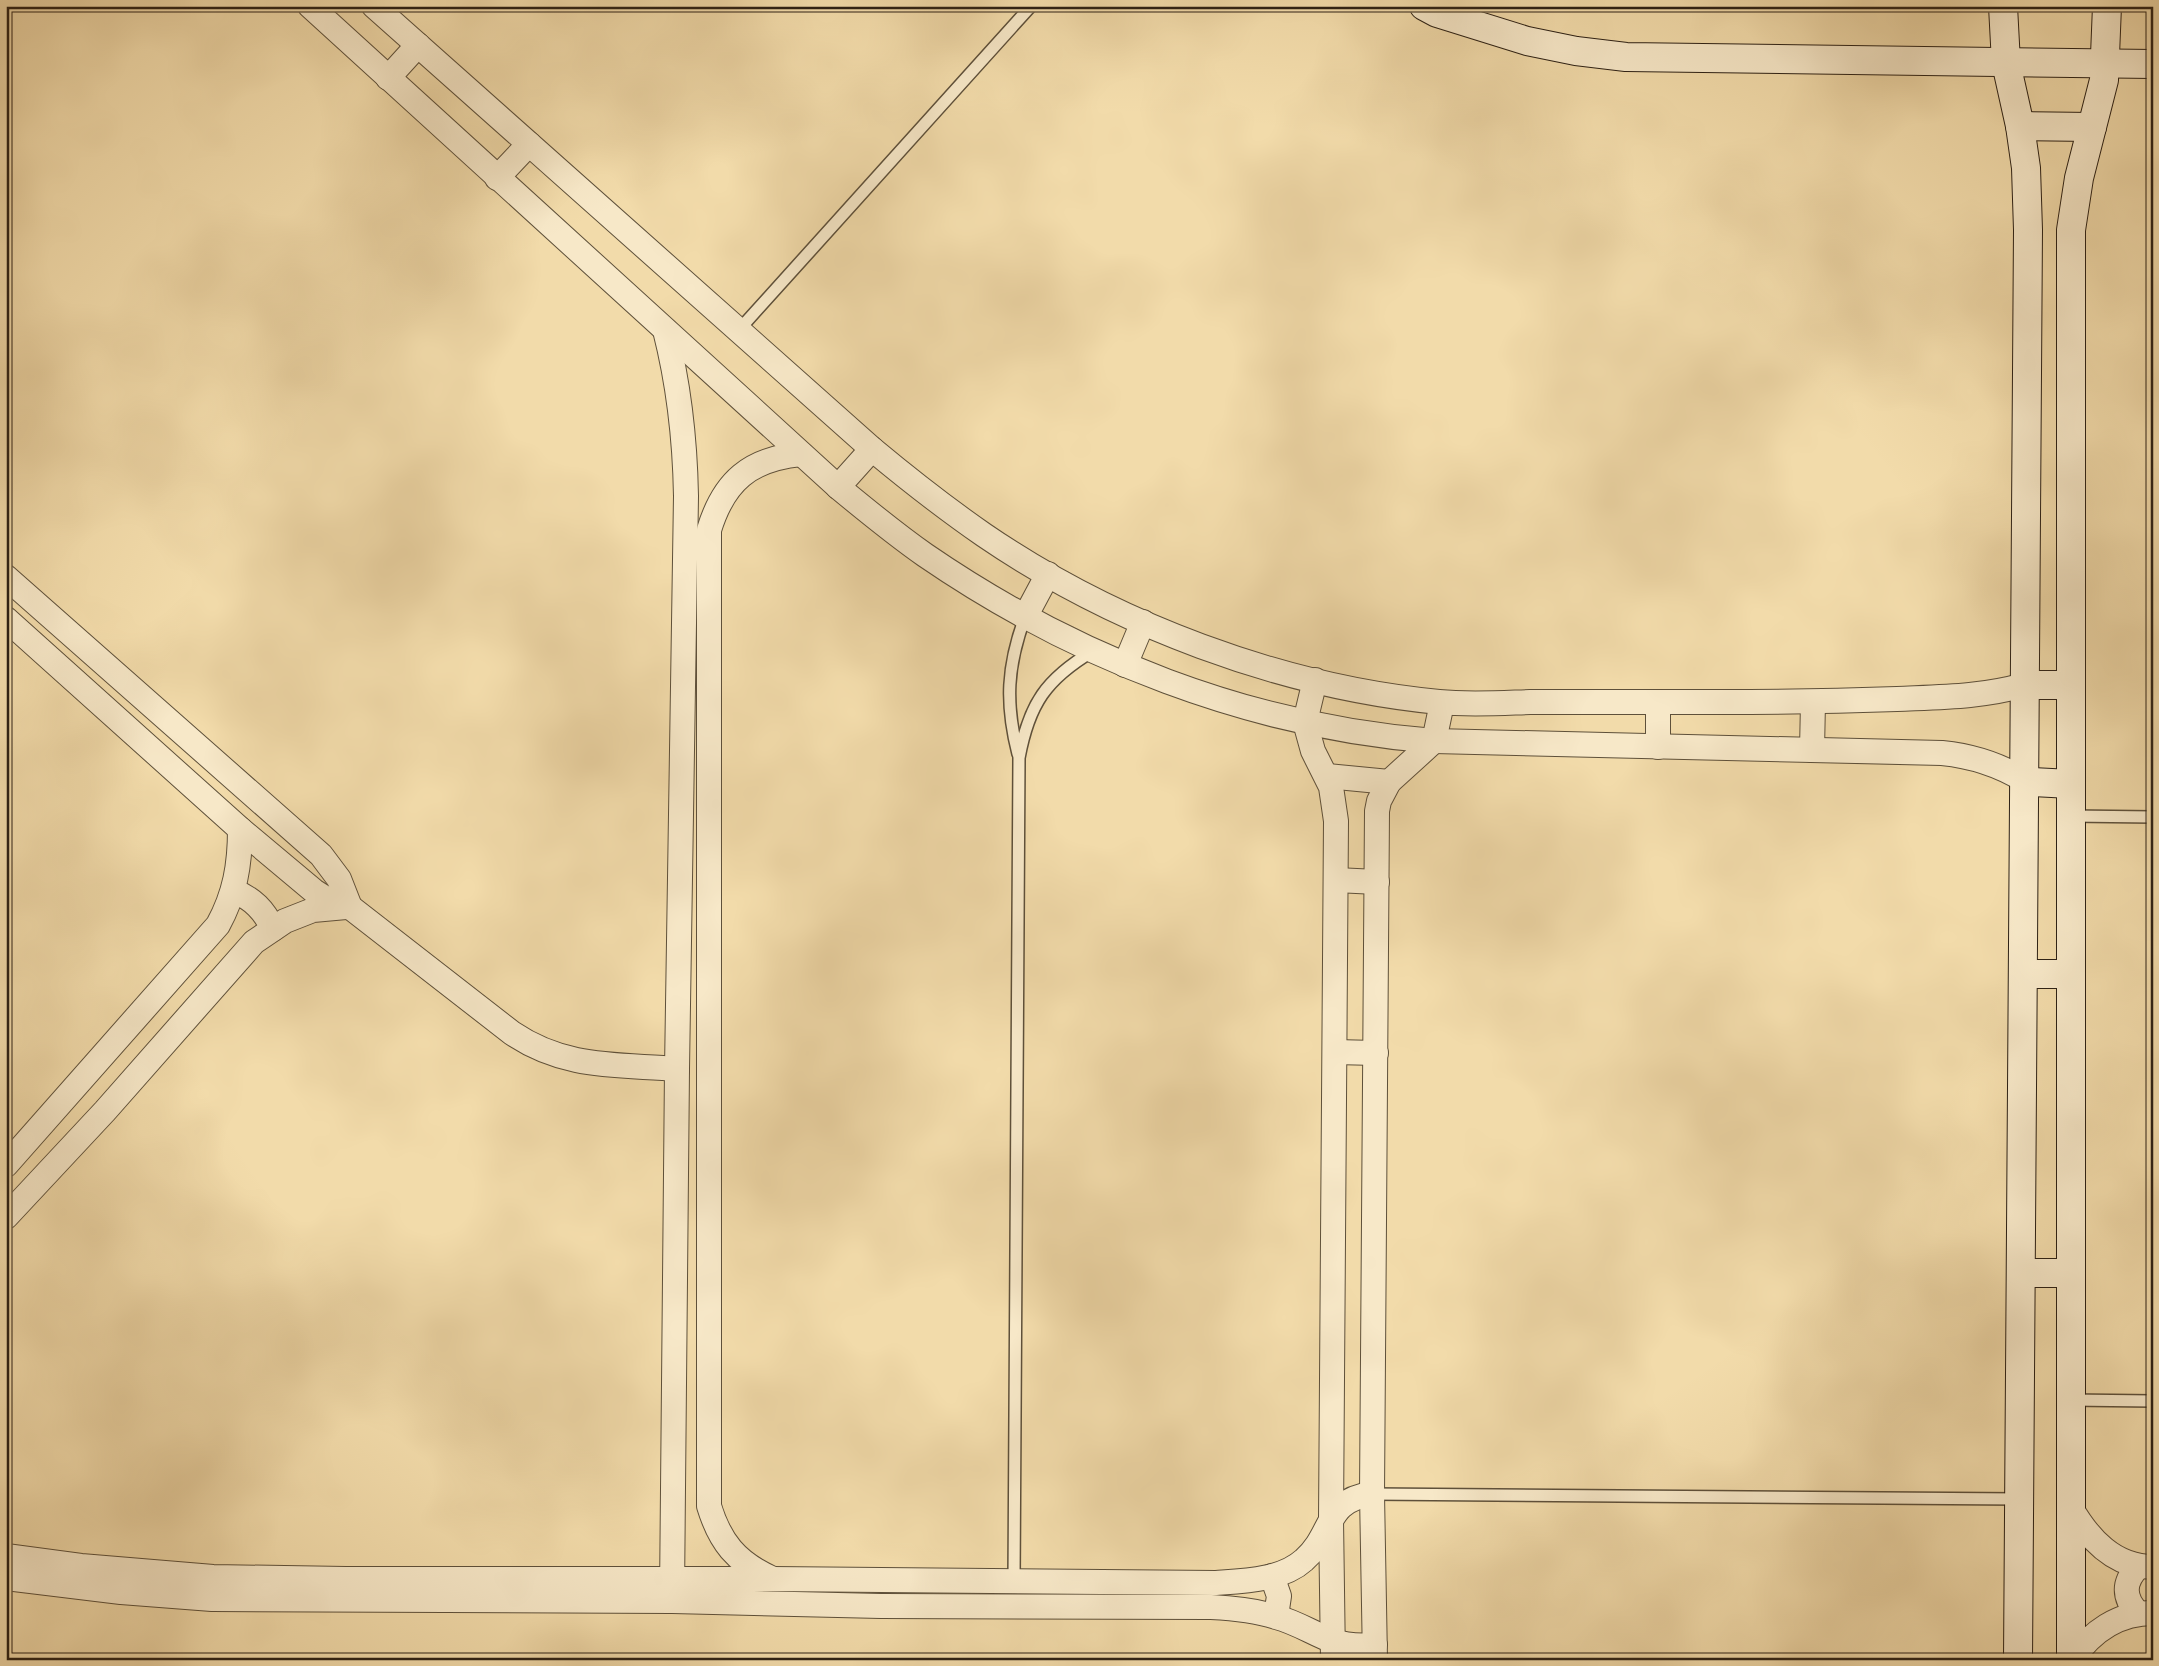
<svg xmlns="http://www.w3.org/2000/svg" width="2159" height="1666" font-family="Alegreya,serif">
  <style>
    .lines { fill: none; stroke-linecap: round; stroke-linejoin: round }
    .lane-casing { stroke: #5e503a; stroke-width: 14 }
    .street-casing { stroke: #5e503a; stroke-width: 26 }
    .secondary-casing { stroke: #2d2115; stroke-width: 30 }
    .lane { stroke: #f7e8c8; stroke-width: 11 }
    .street { stroke: #f7e8c8; stroke-width: 24 }
    .secondary { stroke: #f7e8c8; stroke-width: 28 }
  </style>
  <rect width="100%" height="100%" fill="#f2dbaa"/>
  <filter id="stains"><feTurbulence type="fractalNoise" baseFrequency=".004" numOctaves="4"/><feColorMatrix values="0 0 0 0 .2 0 0 0 0 .09 0 0 0 0 .02 0 0 0 .5 -.17"/></filter>
  <radialGradient id="worn" r=".72"><stop offset=".6" stop-color="#630" stop-opacity="0"/><stop offset="1" stop-color="#630" stop-opacity=".3"/></radialGradient>
  <g class="lines">
    <defs>
      <g id="lane">
        <polyline points="738,331 1031,6"/>
        <path d="M1018,754C1005,703 1007,666 1025,617"/>
        <polyline points="2071,816 2153,817"/>
        <polyline points="2070,1400 2153,1401"/>
        <polyline points="1372,1494 2019,1499"/>
        <path d="M1014,1581L1019,758C1029,704 1046,679 1093,651"/>
      </g>
      <g id="street">
        <path d="M310,6L838,487C867,511 895,534 925,555C1075,658 1251,727 1434,741L1942,753C1972,756 1998,764 2024,780"/>
        <path d="M374,6L872,449C908,479 945,508 984,535C1114,624 1281,687 1439,702C1469,705 1500,703 1530,702C1594,702 1657,702 1720,702C1779,702 1838,701 1897,699C1941,697 1982,697 2024,685"/>
        <polyline points="388,78 418,45"/>
        <polyline points="497,178 529,144"/>
        <path d="M665,330C679,385 685,439 686,496L677,1069L672,1594"/>
        <polyline points="838,487 872,449"/>
        <polyline points="6,577 321,855 339,879 350,907"/>
        <polyline points="1025,617 1048,574"/>
        <path d="M6,619L240,829L314,891L325,898L350,907L512,1033C565,1069 616,1064 677,1069"/>
        <polyline points="1125,665 1143,622"/>
        <polyline points="1315,680 1305,722 1313,751 1331,787 1336,821 1331,1519 1333,1660"/>
        <polyline points="1658,747 1658,702"/>
        <polyline points="1812,750 1813,702"/>
        <polyline points="1327,776 1389,782"/>
        <polyline points="1336,880 1377,882"/>
        <path d="M234,891C253,899 264,910 273,929"/>
        <polyline points="1335,1052 1376,1053"/>
        <path d="M6,1165L218,925C235,894 240,865 240,829"/>
        <polyline points="6,1217 105,1111 254,942 285,921 313,910 346,907"/>
        <path d="M2071,1508C2089,1539 2114,1567 2153,1567"/>
        <path d="M6,1556L81,1566L213,1577L346,1579H772L1216,1583C1245,1581 1282,1580 1304,1560C1334,1534 1324,1500 1372,1494"/>
        <path d="M2138,1567C2123,1582 2123,1598 2138,1613"/>
        <polyline points="1272,1576 1279,1596 1276,1616"/>
        <path d="M6,1578L121,1592L212,1599L672,1601L881,1606L1211,1607C1233,1608 1255,1610 1276,1617C1296,1622 1314,1634 1333,1641C1347,1646 1361,1646 1375,1645"/>
        <path d="M771,1578C736,1562 720,1542 709,1506V530C724,481 750,459 801,454"/>
        <polyline points="1375,1660 1372,1494 1377,811 1379,801 1389,782 1434,741 1442,703"/>
        <path d="M2072,1660C2091,1632 2118,1613 2153,1613"/>
      </g>
      <g id="secondary">
        <polyline points="1424,6 1437,13 1527,41 1576,51 1626,57 2153,64"/>
        <polyline points="2003,6 2006,63 2020,126 2026,168 2028,230 2018,1660"/>
        <polyline points="2020,126 2092,127"/>
        <polyline points="2024,685 2070,685"/>
        <polyline points="2024,780 2032,782 2071,784"/>
        <polyline points="2023,974 2070,974"/>
        <polyline points="2021,1273 2070,1273"/>
        <polyline points="2071,1660 2071,230 2079,178 2104,80 2107,6"/>
      </g>
    </defs>
    <use href="#lane" class="lane-casing"/>
    <use href="#street" class="street-casing"/>
    <use href="#secondary" class="secondary-casing"/>
    <use href="#lane" class="lane"/>
    <use href="#street" class="street"/>
    <use href="#secondary" class="secondary"/>
  </g>
  <rect width="2159" height="1666" fill="none" stroke="#f2dbaa" stroke-width="25"/>
  <rect x="8" y="8" width="2144" height="1651" fill="none" stroke="#2d2115" stroke-width="2.5"/>
  <rect x="12" y="12" width="2134" height="1641" fill="none" stroke="#2d2115"/>
  <rect width="100%" height="100%" filter="url(#stains)"/>
  <rect width="100%" height="100%" fill="url(#worn)"/>
</svg>
